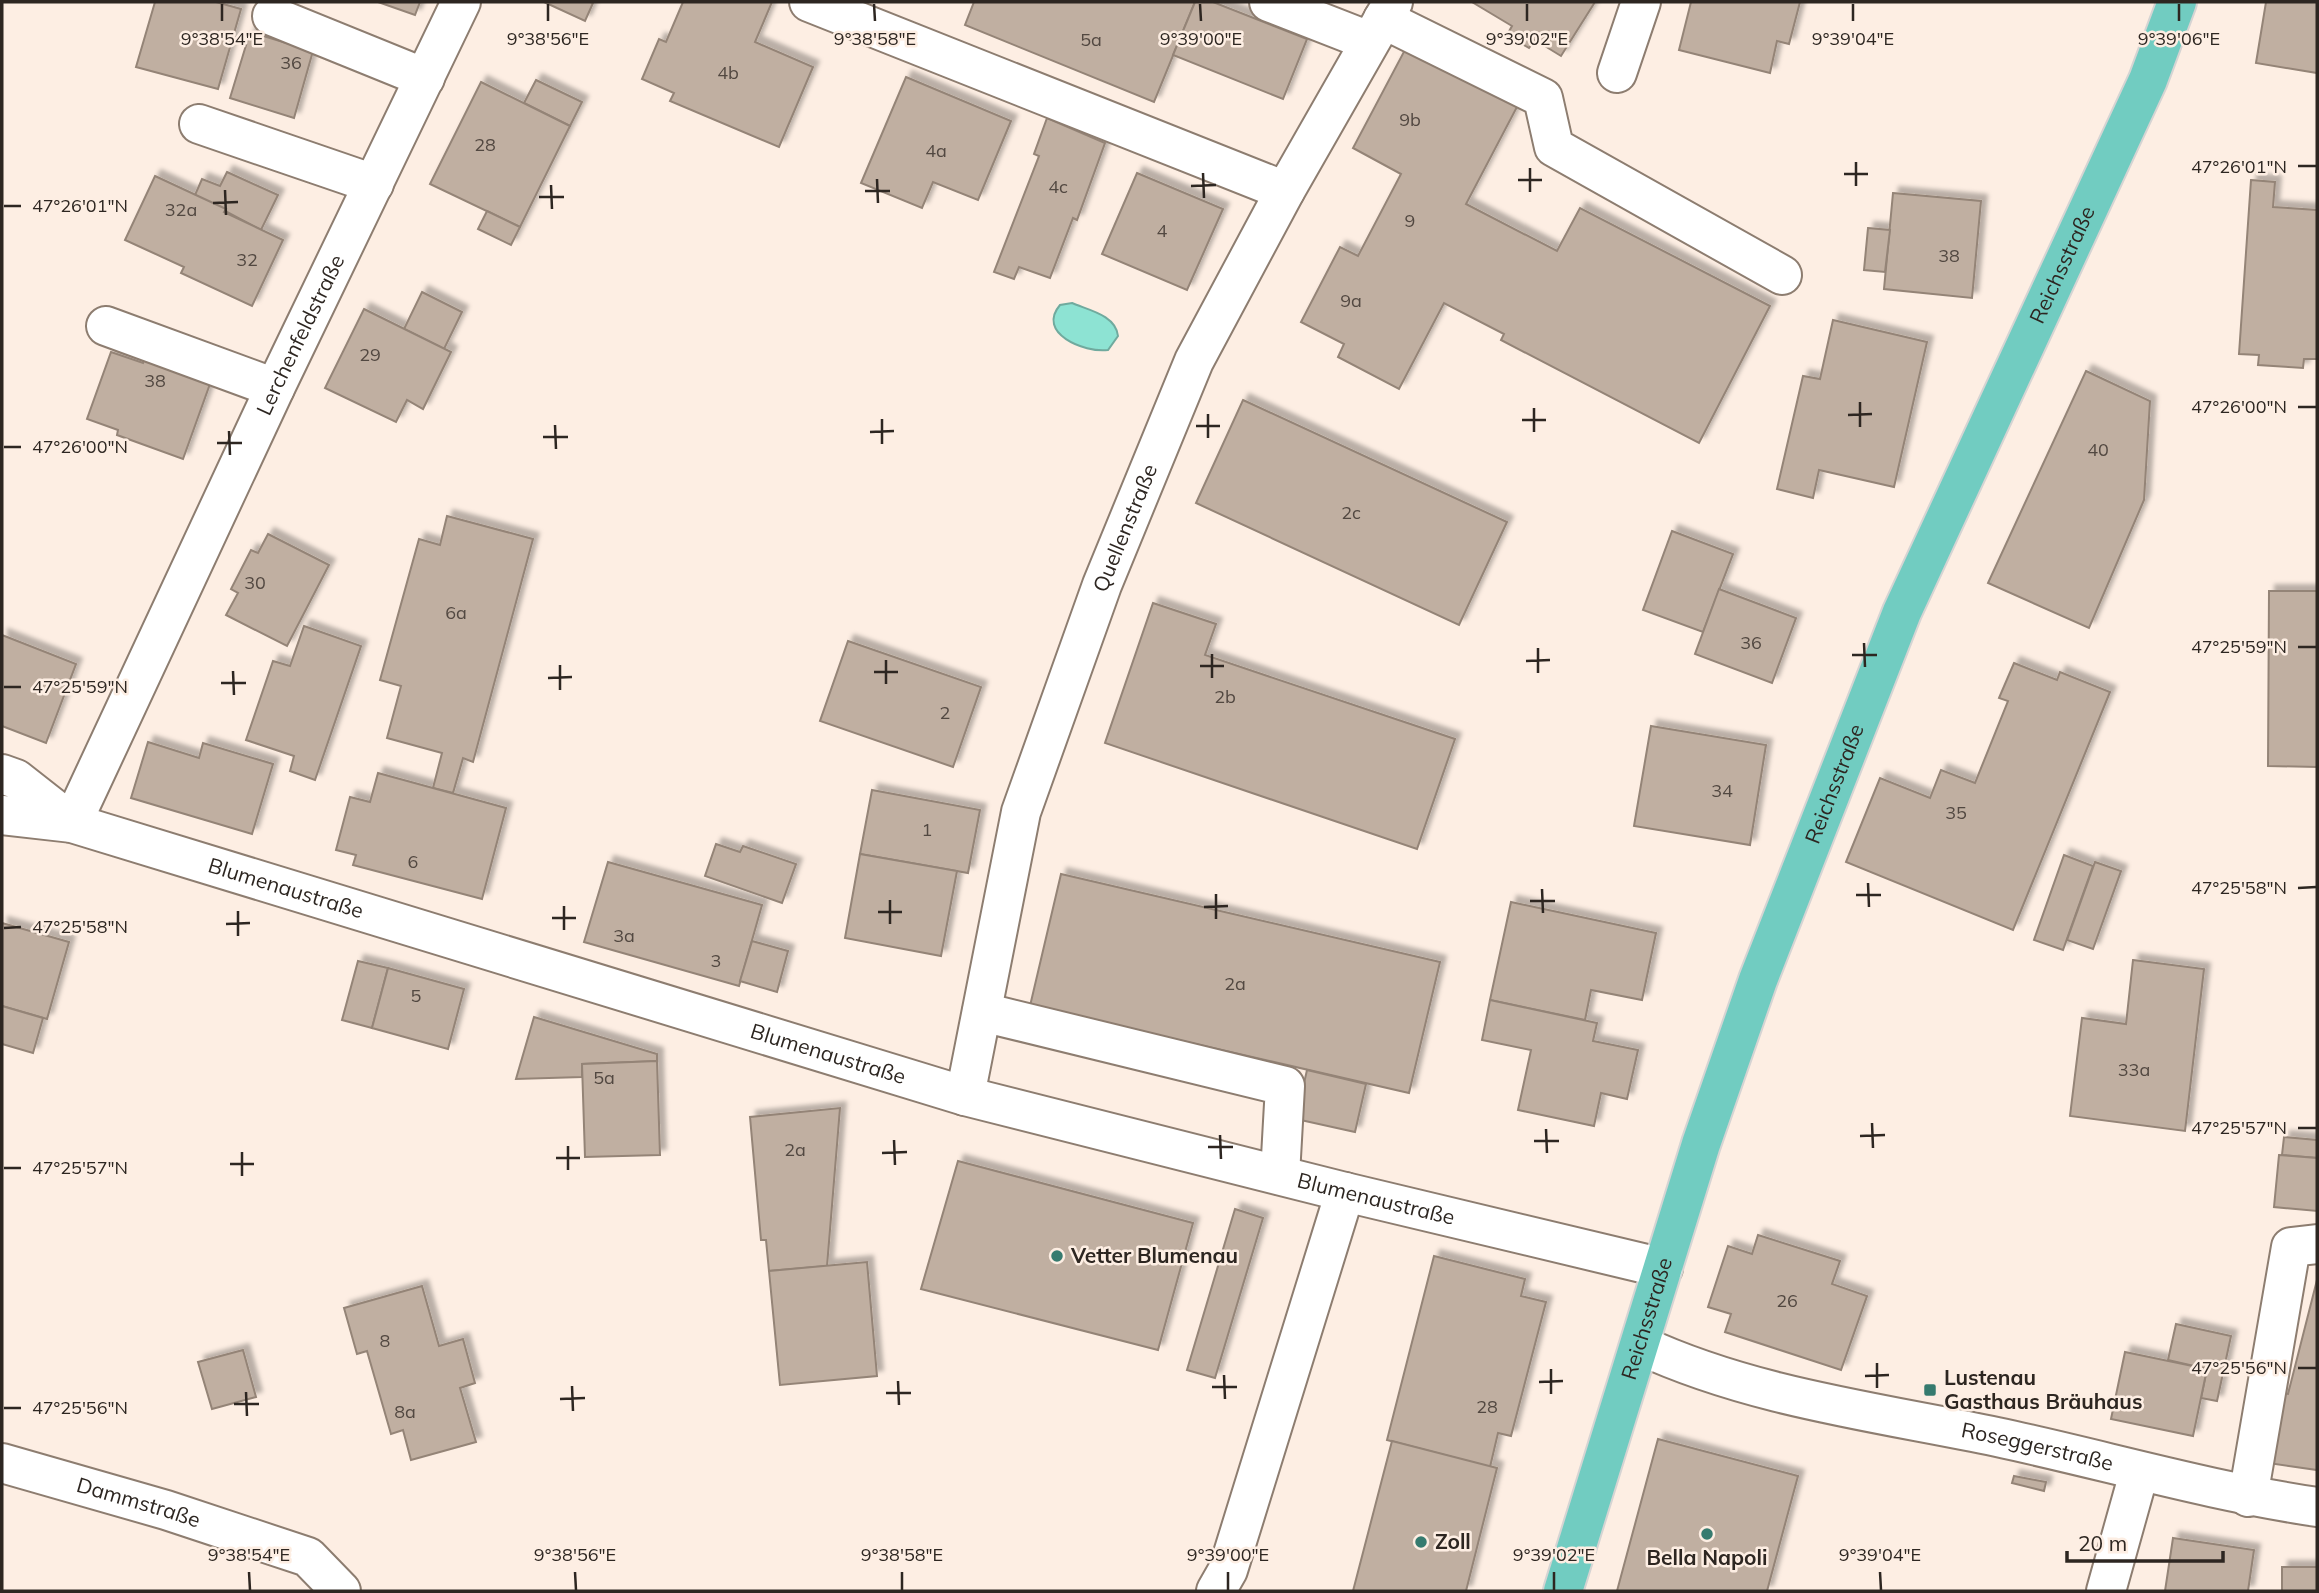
<svg xmlns="http://www.w3.org/2000/svg" width="2319" height="1593" font-family="Mulish,sans-serif">
  <style>
    .water { fill: #8de3d3; stroke: #70aa9e; stroke-width: 2 }
    .building { fill: #c0afa1; stroke: #948477; stroke-width: 2; filter: url(#shadow) }
    .lines { fill: none; stroke-linecap: round; stroke-linejoin: round }
    .minor-casing { stroke: #8d7d70; stroke-width: 42 }
    .major-casing { stroke: #d5d4d3; stroke-width: 42 }
    .minor { stroke: #fff; stroke-width: 38 }
    .major { stroke: #71ccc1; stroke-width: 38 }
    .ticks { fill: none; stroke: #2d2621; stroke-width: 2.5 }
    .poi-dot { fill: #367b6f; stroke: #fdeee3; stroke-width: 2.5 }
    .labels { text-anchor: middle; stroke-width: 5; stroke-linejoin: round; paint-order: stroke }
    .number-label { font-size: 18px; fill: #524841 }
    .street-label { font-size: 21px; fill: #2d2621; stroke: #fdeee3 }
    .poi-label { font-size: 21px; font-weight: bold; fill: #2d2621; stroke: #fdeee3; text-anchor: start }
    .ticks-label { font-size: 18px; text-anchor: middle; fill: #2d2621; stroke: #fdeee3; stroke-width: 5; stroke-linejoin: round; paint-order: stroke }
  </style>
  <defs>
    <filter id="shadow"><feDropShadow dx="6" dy="-6" stdDeviation="2" flood-color="#0004"/></filter>
  </defs>
  <rect width="100%" height="100%" fill="#fdeee3"/>
  <path class="water" d="M1072,303C1088,310 1116,315 1118,336L1108,350C1084,353 1036,333 1060,305Z"/>
  <g class="building">
    <polygon points="155,2 216,2 241,9 218,89 136,67"/>
    <polygon points="378,2 420,2 415,15"/>
    <polygon points="544,2 590,2 593,3 585,21"/>
    <polygon points="683,2 772,2 755,42 813,67 779,147 670,101 674,93 642,79 659,39 666,42"/>
    <polygon points="974,2 1195,2 1154,102 965,25"/>
    <polygon points="1195,2 1213,2 1307,39 1283,99 1173,55"/>
    <polygon points="1472,2 1595,2 1561,56 1535,40 1529,48 1507,35 1512,26"/>
    <polygon points="1691,2 1800,2 1789,44 1777,41 1770,73 1679,50"/>
    <polygon points="2266,2 2317,2 2317,73 2256,63"/>
    <polygon points="250,32 313,51 294,118 230,98"/>
    <polygon points="1407,46 1518,105 1466,204 1557,251 1580,208 1770,306 1699,443 1501,340 1504,334 1444,303 1399,389 1338,357 1344,344 1301,322 1340,247 1358,256 1401,174 1353,148"/>
    <polygon points="906,77 1011,121 978,200 933,182 922,208 861,183"/>
    <polygon points="536,80 582,102 570,126 524,103"/>
    <polygon points="481,82 570,126 520,227 430,184"/>
    <polygon points="1047,118 1105,143 1077,220 1073,218 1050,278 1019,267 1014,279 994,272 1039,156 1034,154"/>
    <polygon points="227,172 278,195 261,230 195,195 202,179 220,186"/>
    <polygon points="1137,173 1223,209 1187,290 1102,254"/>
    <polygon points="155,176 226,209 224,212 283,240 252,306 181,273 184,267 125,240"/>
    <polygon points="2251,180 2275,182 2273,207 2317,210 2317,359 2304,359 2303,368 2258,365 2259,355 2239,354"/>
    <polygon points="1893,193 1981,201 1972,298 1884,289"/>
    <polygon points="487,211 520,227 511,245 478,229"/>
    <polygon points="1868,228 1890,230 1885,272 1864,270"/>
    <polygon points="422,292 462,312 444,349 404,329"/>
    <polygon points="364,309 451,352 423,409 407,400 396,422 325,388"/>
    <polygon points="1833,320 1927,342 1894,487 1819,470 1813,498 1777,489 1803,376 1820,379"/>
    <polygon points="111,352 143,363 144,358 211,381 183,459 117,435 118,430 87,419"/>
    <polygon points="2086,371 2150,401 2144,500 2089,628 1988,583"/>
    <polygon points="1243,400 1507,522 1459,625 1196,503"/>
    <polygon points="447,516 533,539 473,762 463,758 453,793 433,788 442,753 387,738 401,686 380,680 419,539 440,545"/>
    <polygon points="1672,531 1733,554 1703,632 1643,610"/>
    <polygon points="268,534 329,565 287,646 226,615 238,593 231,589 251,550 258,553"/>
    <polygon points="1719,589 1796,618 1772,683 1695,654"/>
    <polygon points="2269,591 2317,591 2317,767 2268,766"/>
    <polygon points="1153,603 1216,624 1205,655 1455,739 1417,849 1105,743"/>
    <polygon points="304,626 361,646 315,780 290,771 294,756 246,740 273,661 290,666"/>
    <polygon points="2,635 76,664 46,743 2,726"/>
    <polygon points="848,641 981,687 953,767 820,721"/>
    <polygon points="2014,663 2057,680 2060,672 2110,692 2013,930 1846,862 1880,778 1930,798 1941,770 1975,783 2008,701 1999,698"/>
    <polygon points="1651,726 1766,745 1750,845 1634,826"/>
    <polygon points="148,742 199,758 203,743 273,764 252,834 131,798"/>
    <polygon points="378,773 506,808 482,899 353,865 356,855 336,850 350,797 370,802"/>
    <polygon points="872,790 980,810 968,873 860,854"/>
    <polygon points="716,844 740,852 743,846 796,864 782,903 705,876"/>
    <polygon points="860,854 957,871 941,956 845,938"/>
    <polygon points="2064,855 2093,866 2063,950 2034,940"/>
    <polygon points="608,862 762,905 739,986 584,942"/>
    <polygon points="2095,862 2121,871 2093,949 2067,940"/>
    <polygon points="1061,874 1440,962 1409,1093 1030,1006"/>
    <polygon points="1511,902 1656,933 1642,1000 1591,990 1585,1020 1490,1000"/>
    <polygon points="2,923 69,942 47,1019 2,1006"/>
    <polygon points="752,941 788,951 777,992 740,981"/>
    <polygon points="2133,960 2204,969 2185,1131 2070,1116 2082,1018 2126,1024"/>
    <polygon points="358,961 388,968 372,1028 342,1020"/>
    <polygon points="388,968 464,989 448,1049 372,1028"/>
    <polygon points="1490,1000 1597,1023 1593,1041 1638,1050 1627,1099 1601,1093 1594,1126 1518,1110 1531,1050 1482,1040"/>
    <polygon points="2,1006 43,1018 33,1053 2,1044"/>
    <polygon points="534,1017 657,1054 657,1061 582,1064 582,1077 516,1079"/>
    <polygon points="657,1061 660,1155 585,1157 582,1064"/>
    <polygon points="1307,1070 1366,1084 1355,1132 1296,1119"/>
    <polygon points="840,1108 827,1266 769,1271 766,1240 761,1240 750,1117"/>
    <polygon points="2284,1137 2317,1140 2317,1158 2282,1155"/>
    <polygon points="2279,1155 2317,1158 2317,1211 2274,1207"/>
    <polygon points="958,1161 1193,1223 1158,1350 921,1289"/>
    <polygon points="1235,1209 1263,1218 1215,1378 1187,1370"/>
    <polygon points="1758,1235 1840,1261 1832,1284 1867,1296 1841,1370 1725,1332 1731,1314 1708,1307 1728,1246 1752,1254"/>
    <polygon points="1434,1256 1525,1279 1521,1296 1546,1302 1511,1436 1498,1433 1490,1467 1387,1440"/>
    <polygon points="867,1262 877,1376 780,1385 769,1271"/>
    <polygon points="2317,1280 2317,1470 2268,1463 2279,1393 2288,1394"/>
    <polygon points="422,1286 439,1346 463,1339 475,1383 460,1388 476,1442 411,1460 403,1430 391,1434 367,1351 357,1354 344,1308"/>
    <polygon points="2176,1324 2231,1336 2217,1401 2201,1398 2207,1369 2168,1360"/>
    <polygon points="243,1350 256,1397 212,1409 198,1362"/>
    <polygon points="2125,1352 2207,1369 2193,1436 2111,1419"/>
    <polygon points="1658,1439 1798,1476 1767,1591 1617,1591"/>
    <polygon points="1392,1441 1497,1468 1466,1591 1353,1591"/>
    <polygon points="2014,1476 2046,1482 2044,1491 2012,1483"/>
    <polygon points="2173,1538 2254,1550 2248,1591 2165,1591"/>
    <rect x="2282" y="1567" width="35" height="24"/>
  </g>
  <g class="lines">
    <defs>
      <g id="minor">
        <polyline points="809,2 1285,191"/>
        <polyline points="1269,2 1369,41"/>
        <polyline points="272,16 425,78"/>
        <polyline points="1383,19 1543,98 1554,147 1782,275"/>
        <polyline points="1617,73 1641,2"/>
        <polyline points="199,124 374,184"/>
        <polyline points="106,326 275,388"/>
        <path id="s1" d="M2,774L16,779L72,823L275,388L461,2"/>
        <path id="s2" d="M2,815L72,823L965,1096L1345,1192L1663,1268"/>
        <polyline points="982,1012 1285,1086 1280,1175"/>
        <path id="s3" d="M965,1096L1021,812L1102,585L1194,361L1285,191L1393,2"/>
        <path id="s4" d="M1640,1345C1752,1397 1877,1412 1997,1437C2104,1460 2209,1491 2317,1507"/>
        <path id="s5" d="M2,1463L166,1510L308,1557L341,1591"/>
        <polyline points="2248,1497 2291,1247 2317,1244"/>
        <polyline points="1216,1591 1228,1570 1345,1192"/>
        <polyline points="2106,1591 2139,1473"/>
      </g>
      <g id="major">
        <path id="s6" d="M1563,1591L1701,1144L1758,980L1902,612L2148,80L2177,2"/>
      </g>
    </defs>
    <use href="#minor" class="minor-casing"/>
    <use href="#major" class="major-casing"/>
    <use href="#minor" class="minor"/>
    <use href="#major" class="major"/>
  </g>
  <path class="ticks" d="M222,4V21M548,4V21M874,4L875,21M1200,4L1201,21M1527,4V21M1853,4V21M2179,4V21M1856,162V186M2298,166H2316M1530,168V192M1203,173L1204,198M1844,174H1868M877,179L878,203M1518,180H1542M551,185L552,209M1191,186L1216,185M225,190L226,215M865,191H890M539,197H564M213,203L238,202M4,206H21M1860,402V427M2298,407H2316M1534,408V432M1208,414V438M1848,415L1872,414M882,419V444M1522,420H1546M555,425L556,449M1196,426H1220M229,431L230,455M870,432L894,431M543,437H568M217,443H242M4,447H21M1864,643L1865,667M2298,647H2316M1538,648V673M1212,654V678M1852,655H1877M886,660V684M1526,661L1550,660M560,665V690M1200,666H1224M233,671L234,695M874,672H898M548,678L572,677M221,683H246M4,687H21M1868,883L1869,907M2298,888L2316,887M1542,889L1543,913M1216,894V919M1856,895H1881M890,900V924M1530,901H1555M564,906V930M1204,907L1228,906M238,911V936M878,912H902M552,918H576M226,924L250,923M4,928L21,927M1872,1123L1873,1148M2298,1128H2316M1546,1129L1547,1153M1220,1135L1221,1159M1860,1136L1885,1135M894,1140L895,1165M1534,1141H1559M568,1146V1170M1208,1147H1233M242,1152V1176M882,1153L907,1152M556,1158H580M230,1164H254M4,1168H21M1877,1363V1388M2298,1368H2316M1551,1369V1394M1224,1375L1225,1399M1865,1376L1889,1375M898,1381L899,1405M1539,1382L1563,1381M572,1386L573,1411M1212,1387H1237M246,1392L247,1416M886,1393H911M560,1399L585,1398M234,1404H259M4,1408H21M249,1572L250,1590M575,1572L576,1590M902,1572V1590M1228,1572V1590M1554,1572V1590M1880,1572L1881,1590"/>
  <g class="poi-dot">
    <circle cx="1057" cy="1256" r="7"/>
    <rect x="1923" y="1383" width="14" height="14" rx="3.5"/>
    <circle cx="1707" cy="1534" r="7"/>
    <circle cx="1421" cy="1542" r="7"/>
  </g>
  <g class="labels">
    <g class="number-label">
      <text x="1091" y="46">5a</text>
      <text x="291" y="69">36</text>
      <text x="728" y="79">4b</text>
      <text x="1410" y="126">9b</text>
      <text x="485" y="151">28</text>
      <text x="936" y="157">4a</text>
      <text x="1058" y="193">4c</text>
      <text x="181" y="216">32a</text>
      <text x="1410" y="227">9</text>
      <text x="1162" y="237">4</text>
      <text x="1949" y="262">38</text>
      <text x="247" y="266">32</text>
      <text x="1351" y="307">9a</text>
      <text x="370" y="361">29</text>
      <text x="155" y="387">38</text>
      <text x="2098" y="456">40</text>
      <text x="1351" y="519">2c</text>
      <text x="255" y="589">30</text>
      <text x="456" y="619">6a</text>
      <text x="1751" y="649">36</text>
      <text x="1225" y="703">2b</text>
      <text x="945" y="719">2</text>
      <text x="1722" y="797">34</text>
      <text x="1956" y="819">35</text>
      <text x="927" y="836">1</text>
      <text x="413" y="868">6</text>
      <text x="624" y="942">3a</text>
      <text x="716" y="967">3</text>
      <text x="1235" y="990">2a</text>
      <text x="416" y="1002">5</text>
      <text x="2134" y="1076">33a</text>
      <text x="604" y="1084">5a</text>
      <text x="795" y="1156">2a</text>
      <text x="1787" y="1307">26</text>
      <text x="385" y="1347">8</text>
      <text x="1487" y="1413">28</text>
      <text x="405" y="1418">8a</text>
    </g>
    <g class="street-label">
      <text dy="7" stroke="none"><textPath href="#s6" startOffset="1419">Reichsstraße</textPath></text>
      <text dy="7" stroke="none"><textPath href="#s1" startOffset="625">Lerchenfeldstraße</textPath></text>
      <text dy="7" stroke="none"><textPath href="#s3" startOffset="592">Quellenstraße</textPath></text>
      <text dy="7" stroke="none"><textPath href="#s6" startOffset="852">Reichsstraße</textPath></text>
      <text dy="7" stroke="none"><textPath href="#s2" startOffset="294">Blumenaustraße</textPath></text>
      <text dy="7" stroke="none"><textPath href="#s2" startOffset="861">Blumenaustraße</textPath></text>
      <text dy="7" stroke="none"><textPath href="#s2" startOffset="1428">Blumenaustraße</textPath></text>
      <text dy="7" stroke="none"><textPath href="#s6" startOffset="285">Reichsstraße</textPath></text>
      <text dy="7" stroke="none"><textPath href="#s4" startOffset="411">Roseggerstraße</textPath></text>
      <text dy="7" stroke="none"><textPath href="#s5" startOffset="142">Dammstraße</textPath></text>
    </g>
    <g class="poi-label">
      <text x="1071" y="1263">Vetter Blumenau</text>
      <text x="1944" y="1385">Lustenau<tspan x="1944" dy="24">Gasthaus Bräuhaus</tspan></text>
      <text x="1435" y="1549">Zoll</text>
      <text x="1707" y="1565" text-anchor="middle">Bella Napoli</text>
    </g>
  </g>
  <g class="ticks-label">
    <text x="222" y="45">9°38'54"E</text>
    <text x="548" y="45">9°38'56"E</text>
    <text x="875" y="45">9°38'58"E</text>
    <text x="1201" y="45">9°39'00"E</text>
    <text x="1527" y="45">9°39'02"E</text>
    <text x="1853" y="45">9°39'04"E</text>
    <text x="2179" y="45">9°39'06"E</text>
    <text x="2239" y="173">47°26'01"N</text>
    <text x="80" y="212">47°26'01"N</text>
    <text x="2239" y="413">47°26'00"N</text>
    <text x="80" y="453">47°26'00"N</text>
    <text x="2239" y="653">47°25'59"N</text>
    <text x="80" y="693">47°25'59"N</text>
    <text x="2239" y="894">47°25'58"N</text>
    <text x="80" y="933">47°25'58"N</text>
    <text x="2239" y="1134">47°25'57"N</text>
    <text x="80" y="1174">47°25'57"N</text>
    <text x="2239" y="1374">47°25'56"N</text>
    <text x="80" y="1414">47°25'56"N</text>
    <text x="249" y="1561">9°38'54"E</text>
    <text x="575" y="1561">9°38'56"E</text>
    <text x="902" y="1561">9°38'58"E</text>
    <text x="1228" y="1561">9°39'00"E</text>
    <text x="1554" y="1561">9°39'02"E</text>
    <text x="1880" y="1561">9°39'04"E</text>
  </g>
  <rect width="2319" height="1593" fill="none" stroke="#2d2621" stroke-width="7"/>
  <path d="M2067 1551v10h156v-10" fill="none" stroke="#2d2621" stroke-width="3.5"/>
  <text x="2078" y="1551" font-size="21" fill="#2d2621" stroke="#fdeee3" stroke-width="5" paint-order="stroke">20 m</text>
</svg>
